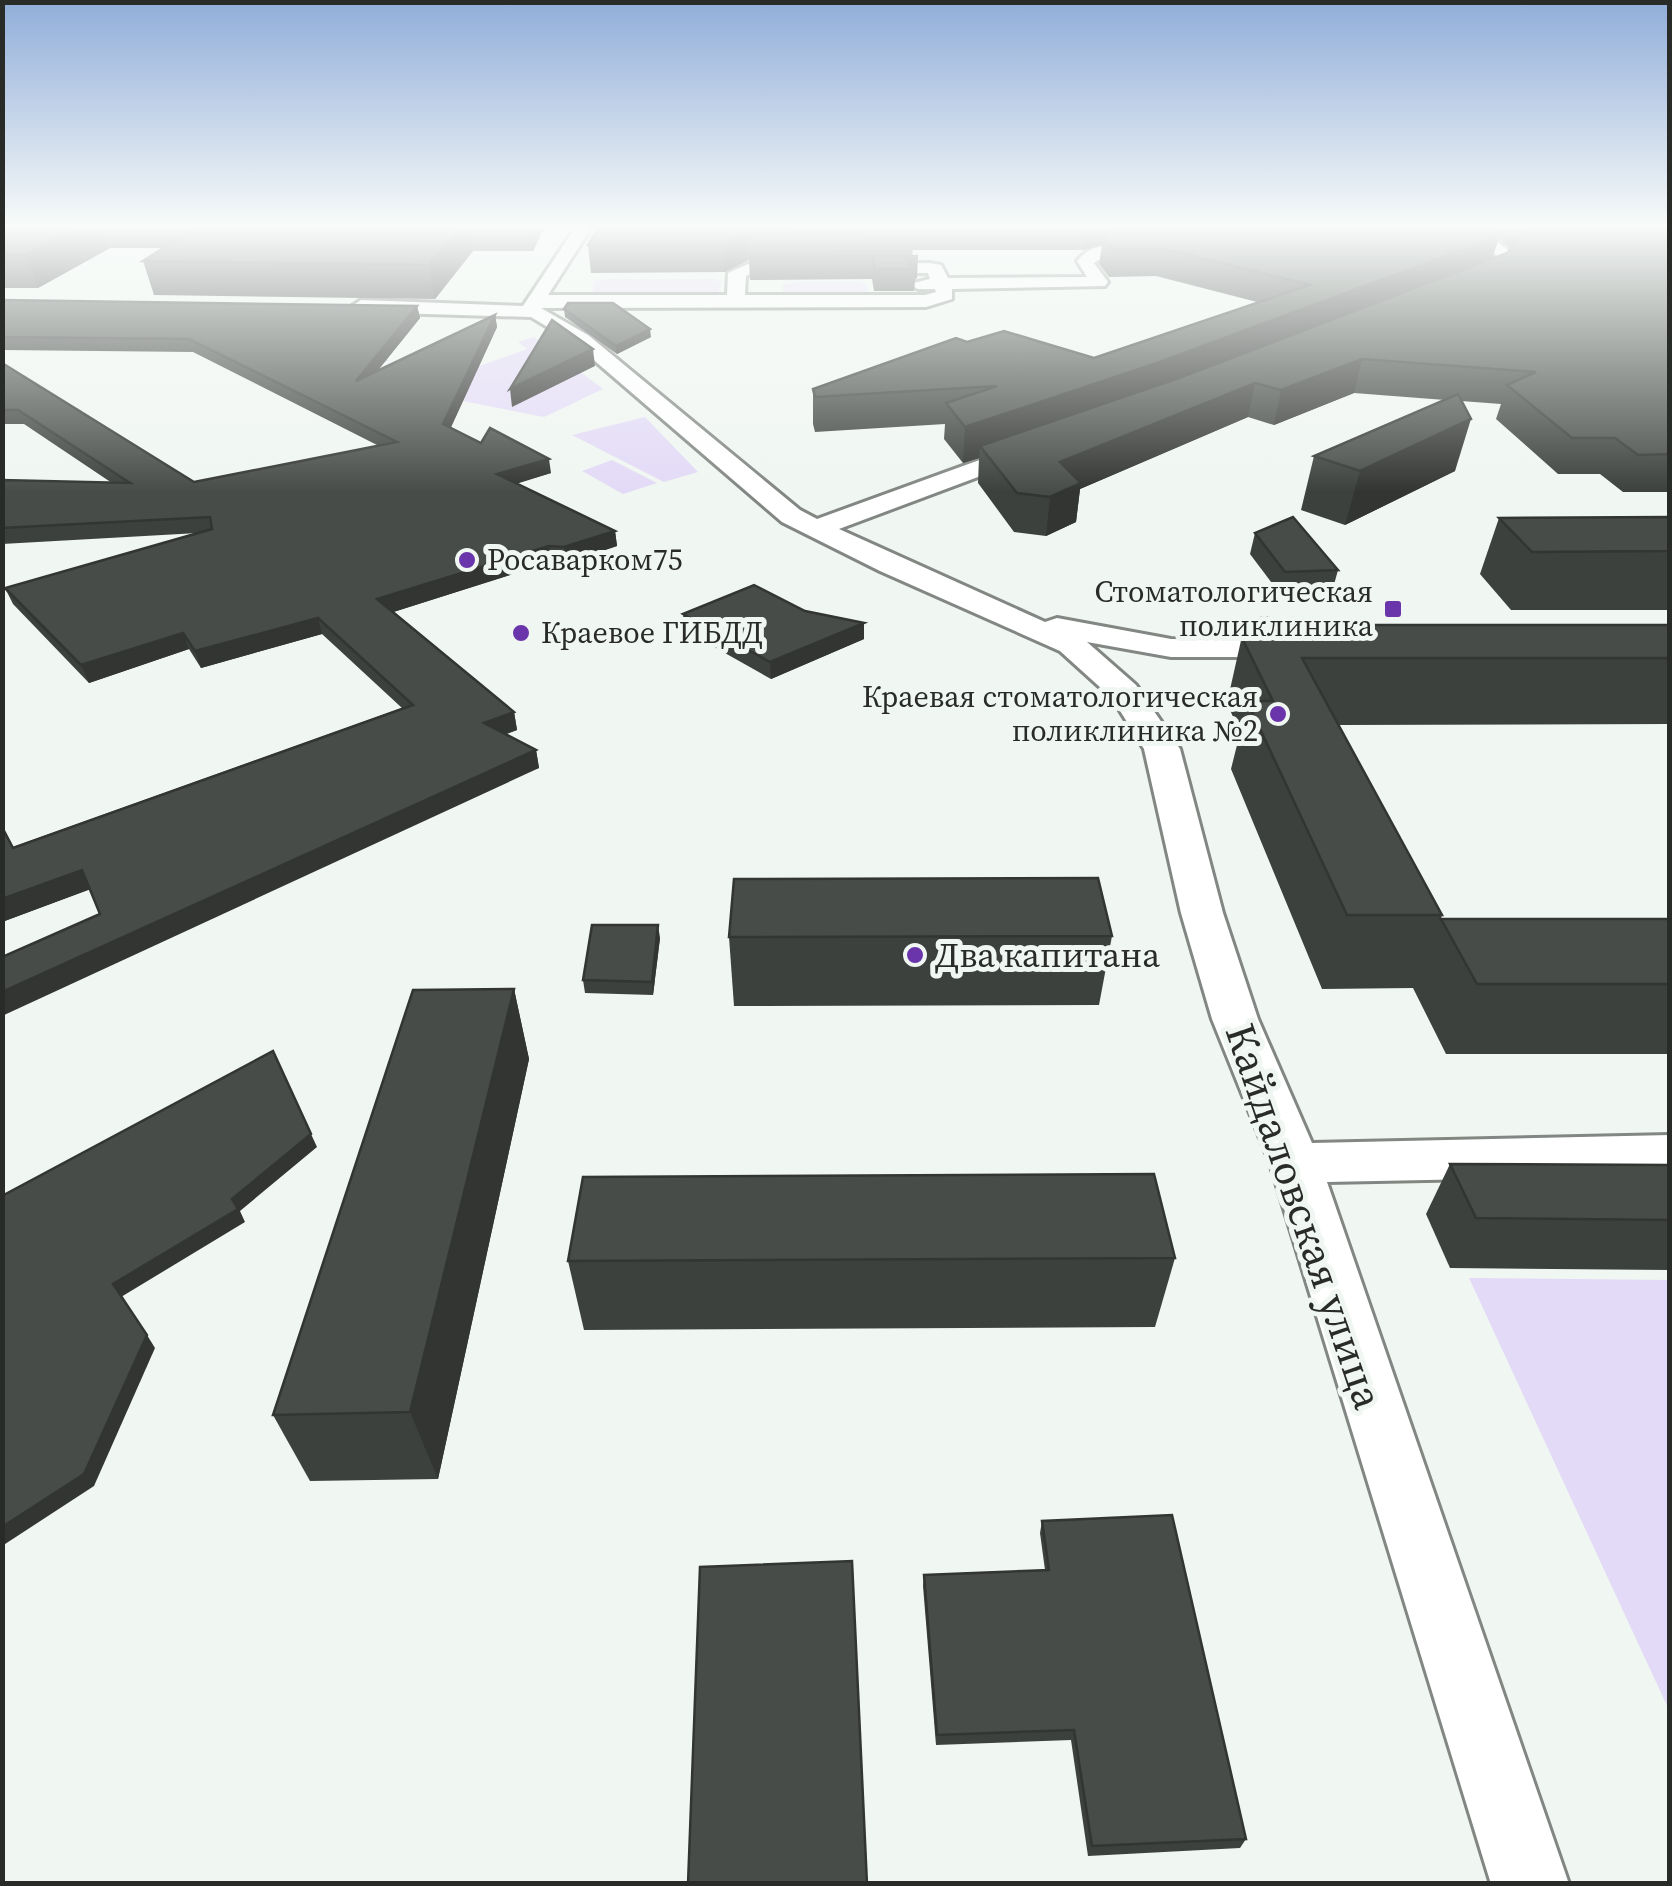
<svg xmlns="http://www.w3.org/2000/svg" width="1672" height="1886" font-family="'Source Serif 4',serif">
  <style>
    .green { fill: #e3daf7 }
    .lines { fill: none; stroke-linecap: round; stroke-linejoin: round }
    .street-casing { stroke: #828783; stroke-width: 6 }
    .street { fill: #fff; fill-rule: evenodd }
    .wall { fill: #3d413e; fill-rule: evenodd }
    .shaded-wall { fill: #323532 }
    .building { fill: #474c48; stroke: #323532; stroke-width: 2.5 }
    .poi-dot { fill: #6a34aa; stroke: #f0f6f1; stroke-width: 4 }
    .labels { text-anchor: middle; stroke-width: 10; stroke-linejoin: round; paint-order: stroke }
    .far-poi-label { font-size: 30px; fill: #292b29; stroke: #f0f6f1; text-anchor: start }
    .poi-label { font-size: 35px; fill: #292b29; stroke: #f0f6f1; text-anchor: start }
    .near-street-label { font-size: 42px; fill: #292b29; stroke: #f0f6f1 }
  </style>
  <rect width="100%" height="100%" fill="#f0f6f1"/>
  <g class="green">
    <polygon points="607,279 715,279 722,282 718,293 708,295 592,293 595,281"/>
    <polygon points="798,282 861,282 867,286 868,295 783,296 783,284"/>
    <polygon points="534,337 603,389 544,417 407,390 301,360 390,360 372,368 420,387 527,349 518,342"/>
    <polygon points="645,417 698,472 664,482 572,435"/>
    <polygon points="612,460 657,483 623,494 582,471"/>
    <polygon points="1469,1278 1669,1280 1669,1710"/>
  </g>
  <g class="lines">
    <defs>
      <g id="street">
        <path d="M575,228H591L548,295H727L728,273L748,264L930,263L941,265L948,278L1087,277L1077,261C1084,252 1098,244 1110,247V253L1094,263L1108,282L1105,286L952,289V299L926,307L541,308L588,335L800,510L817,519L1026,443H1042L1046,448L1042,453L839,529L1045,622L1057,618L1171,639L1305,641L1310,648L1305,655L1294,657H1171L1087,642L1136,685L1180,749L1223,913L1258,1019L1312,1143L1670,1135V1175L1327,1182L1569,1884H1491L1270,1163L1212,1019L1181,913L1144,749L1112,698L1060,651L880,571L782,522L574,343L531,317L361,312L352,306L361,300L523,306ZM928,273L930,279L909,284L918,289H935L936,292L925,295H745L746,276L750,274Z"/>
        <path d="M1458,228H1477L1517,256C1503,274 1483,291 1459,288V280L1485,270L1499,257Z"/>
      </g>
    </defs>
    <use href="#street" class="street-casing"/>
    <use href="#street" class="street"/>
  </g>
  <g class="wall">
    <polygon points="8,228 544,228 533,251 473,251 435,299 154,295 143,261 163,248 110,248 38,288 2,288 2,231"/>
    <path d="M598,228H1670V492H1623L1600,474H1558L1496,419L1501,404L1461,401L1455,471L1345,525L1301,510L1314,456L1445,400L1354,393L1274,425L1248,417L1080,489L1076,522L1046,536L1014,532L978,483L979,458L963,463L944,439L945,424L815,432L813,424V389L967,342L1094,358L1257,302L1156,276L1109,277L1099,264L1102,245L1083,250H913L912,256H918L914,291H874L872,279L750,280L749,260L725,272L591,273L588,245ZM1499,239L1511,249L1507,253L1491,259Z"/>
    <polygon points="2,300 417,306 420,318 378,370 495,315 497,327 451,427 481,443 551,473 517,483 615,531 617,546 566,563 551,562 393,612 514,712 517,730 505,734 536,750 539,768 100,914 90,889 2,922 2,827 13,847 402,708 322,634 201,668 189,649 89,683 13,604 5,588 198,533 2,544 2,480 112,483 24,424 2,424 2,363 194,482 379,446 193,352 2,350"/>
    <polygon points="564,309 651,337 617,354 565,317"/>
    <polygon points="1670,517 1670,610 1511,610 1480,574 1499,518"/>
    <polygon points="1255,533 1338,570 1332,592 1280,594 1250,554"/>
    <polygon points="805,611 864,623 864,639 771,679 684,630 683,614"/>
    <polygon points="1246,618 1330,625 1670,625 1670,724 1338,725 1442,915 1441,919 1670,919 1670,1054 1446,1054 1413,988 1322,989 1231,769 1240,733 1227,703"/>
    <polygon points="1112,936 1099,1005 734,1006 729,937"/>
    <polygon points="660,938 653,995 585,993 583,980"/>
    <polygon points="514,989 529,1059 438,1479 310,1481 273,1415"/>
    <polygon points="1450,1164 1670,1165 1670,1270 1450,1268 1426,1214"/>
    <polygon points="1175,1258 1155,1327 584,1330 568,1261"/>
    <polygon points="1042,1521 1246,1839 1240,1848 1088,1856 1071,1740 936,1745 923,1586 924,1575 1045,1570 1040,1533"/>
  </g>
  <g class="shaded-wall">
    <polygon points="78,228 103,228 110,248 38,288 25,255"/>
    <polygon points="461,228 469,228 473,251 435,299 429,265"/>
    <polygon points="530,228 544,228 533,251"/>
    <polygon points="1086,228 1112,228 1110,243 1103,237 1102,245 1083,250"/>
    <polygon points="1501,230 1493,257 1483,267 1155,395 980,446 979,458 963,463 965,427"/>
    <polygon points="747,233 748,260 725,272 723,244"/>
    <polygon points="918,256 917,278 915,279 915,269 906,260"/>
    <polygon points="417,306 420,318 359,394 356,381"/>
    <polygon points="495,315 497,327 446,438 443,424"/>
    <polygon points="650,329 651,337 617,354 616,346"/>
    <polygon points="593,349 595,366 512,407 510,389"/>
    <polygon points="1362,359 1354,393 1274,425 1281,390"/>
    <polygon points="1255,383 1248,417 1080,489 1076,522 1046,536 1050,497 1060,462"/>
    <polygon points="1471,419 1455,471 1345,525 1360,471"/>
    <polygon points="549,459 551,473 500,489 497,474"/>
    <polygon points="615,531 617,546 566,563 564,547"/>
    <polygon points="549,546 551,562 381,616 377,599"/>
    <polygon points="318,618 322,634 201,668 195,651"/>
    <polygon points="864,623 864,639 771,679 770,662"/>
    <polygon points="183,633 189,649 89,683 81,665"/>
    <polygon points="514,712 517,730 488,741 484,723"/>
    <polygon points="536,750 539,768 2,1016 2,992"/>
    <polygon points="82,870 91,889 2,922 2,899"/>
    <polygon points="658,925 660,938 653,995 652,982"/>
    <polygon points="514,989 529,1059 438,1479 410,1412"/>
    <polygon points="311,1134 317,1147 240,1211 245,1222 121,1297 113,1284 232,1199"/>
    <polygon points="147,1335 155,1348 94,1486 2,1546 2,1527"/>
  </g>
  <g class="building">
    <polygon points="8,228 78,228 25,255 2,255 2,231"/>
    <polygon points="195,228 461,228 429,265 143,261"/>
    <polygon points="598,228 912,228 913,232 747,233 723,244 588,245"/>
    <polygon points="1114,228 1498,228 1501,230 1491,239 1160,362 965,427 946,403 997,386 815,397 813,389 956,338 967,342 1004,331 1094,358 1310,285 1161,248 1112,248 1103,237"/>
    <polygon points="1529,228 1670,228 1670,454 1638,455 1615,438 1572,438 1507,385 1536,372 1362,359 1281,390 1255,383 1060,462 1081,483 1050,497 1017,493 980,446 1179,378 1507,253"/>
    <polygon points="918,256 906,260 915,269 875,269 873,257 749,257"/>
    <polygon points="2,300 417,306 356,381 495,315 443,424 481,443 490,428 549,459 497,474 615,531 564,547 549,546 377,599 514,712 484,723 536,750 2,992 2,957 100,914 82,870 2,899 2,827 13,848 413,705 318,618 195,651 183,633 81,665 5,588 212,529 210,517 2,528 2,480 130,483 18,410 2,410 2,363 194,482 397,442 189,339 2,337"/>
    <polygon points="568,303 613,303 650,329 616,346 564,309"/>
    <polygon points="552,320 593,349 510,389"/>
    <polygon points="1458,394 1471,419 1360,471 1314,456"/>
    <polygon points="1293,517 1338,570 1285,572 1255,533"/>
    <polygon points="1670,517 1670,551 1532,552 1499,518"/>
    <polygon points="754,585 805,611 864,623 770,662 683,614"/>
    <polygon points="1246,618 1325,618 1330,625 1670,625 1670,658 1302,658 1442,915 1347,915 1247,701 1273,701 1242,638 1256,638"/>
    <polygon points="1098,878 1112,936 729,937 734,879"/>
    <polygon points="1441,919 1670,919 1670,984 1477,984"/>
    <polygon points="592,925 658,925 652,982 583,980"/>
    <polygon points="514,989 410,1412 273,1415 413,990"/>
    <polygon points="273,1051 311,1134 232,1199 238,1209 113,1284 147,1335 84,1474 2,1527 2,1196"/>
    <polygon points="1450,1164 1670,1165 1670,1220 1476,1218"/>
    <polygon points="1154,1174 1175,1258 568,1261 583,1177"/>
    <polygon points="1172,1515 1246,1839 1092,1846 1074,1730 937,1735 924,1575 1049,1570 1042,1521"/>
    <polygon points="852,1561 867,1884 688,1884 700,1567"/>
  </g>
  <linearGradient id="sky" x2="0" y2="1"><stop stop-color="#90add9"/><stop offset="0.46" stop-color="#f8fbf9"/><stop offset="1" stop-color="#f8fbf9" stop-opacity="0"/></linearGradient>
  <rect width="1672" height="492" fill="url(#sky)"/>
  <g class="poi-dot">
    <circle cx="467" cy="560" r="10"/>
    <rect x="1383" y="599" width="20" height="20" rx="5"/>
    <circle cx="521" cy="633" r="10"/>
    <circle cx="1278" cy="714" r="10"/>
    <circle cx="915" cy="955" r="10"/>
  </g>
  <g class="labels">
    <g class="far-poi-label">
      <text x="487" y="570">Росаварком75</text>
      <text x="1373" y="602" text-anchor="end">Стоматологическая<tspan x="1373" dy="34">поликлиника</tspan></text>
      <text x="541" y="643">Краевое ГИБДД</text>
      <text x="1258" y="707" text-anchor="end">Краевая стоматологическая<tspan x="1258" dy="34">поликлиника №2</tspan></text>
    </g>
    <g class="poi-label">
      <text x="935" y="967">Два капитана</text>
    </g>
    <g class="near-street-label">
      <text transform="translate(1305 1216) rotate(71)" y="15">Кайдаловская улица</text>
    </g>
  </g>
  <rect width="1672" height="1886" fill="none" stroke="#292b29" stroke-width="10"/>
</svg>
